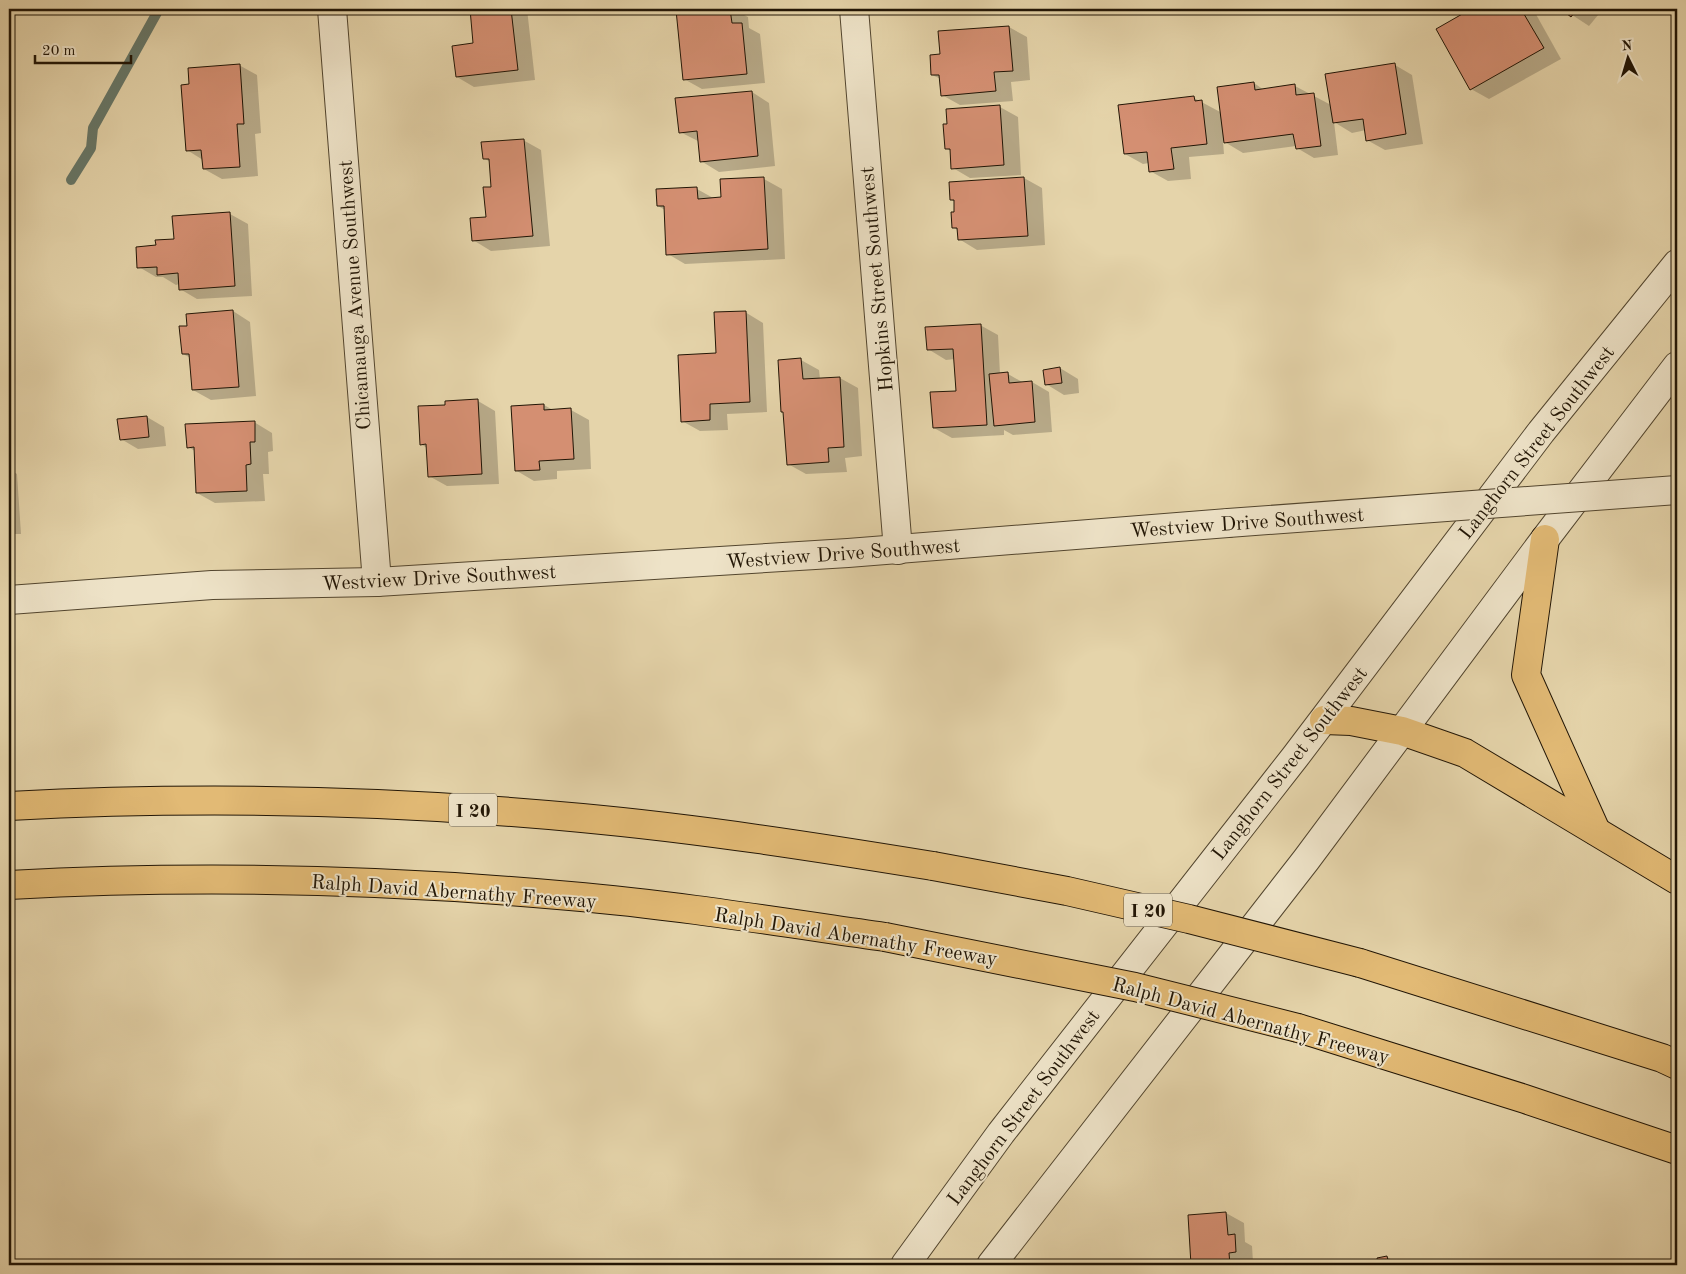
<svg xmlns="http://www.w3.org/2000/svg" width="1686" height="1274" font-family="'Old Standard TT',serif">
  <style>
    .shadow { fill: #0003 }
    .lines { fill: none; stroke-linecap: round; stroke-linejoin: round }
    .stream { stroke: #677768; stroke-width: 10 }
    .building { fill: #d48f72; stroke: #211505 }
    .minor-casing { stroke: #52452e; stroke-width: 30 }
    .highway-casing { stroke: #211505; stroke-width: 30 }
    .minor { stroke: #eee3c8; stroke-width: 28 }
    .highway { stroke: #e2ba75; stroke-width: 28 }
    .minor-bridge-casing { stroke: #52452e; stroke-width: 30; stroke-linecap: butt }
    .highway-bridge-casing { stroke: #211505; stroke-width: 30; stroke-linecap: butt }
    .minor-bridge { stroke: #eee3c8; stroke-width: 28 }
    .highway-bridge { stroke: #e2ba75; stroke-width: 28 }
    .labels { text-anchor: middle; stroke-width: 4; stroke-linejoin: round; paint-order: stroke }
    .shield { fill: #eee3c8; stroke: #5e5340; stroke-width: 1 }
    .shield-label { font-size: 19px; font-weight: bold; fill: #211505 }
    .street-label { font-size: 20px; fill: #211505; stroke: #eee3c8 }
  </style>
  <rect width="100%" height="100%" fill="#e5d4aa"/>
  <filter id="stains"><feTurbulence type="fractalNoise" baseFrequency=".004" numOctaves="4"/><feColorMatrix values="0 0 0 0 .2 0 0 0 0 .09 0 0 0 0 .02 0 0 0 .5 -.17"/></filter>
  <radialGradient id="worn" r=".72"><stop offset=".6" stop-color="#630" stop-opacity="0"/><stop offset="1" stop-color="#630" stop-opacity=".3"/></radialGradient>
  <g class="shadow">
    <polygon points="471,9 527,9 535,80 474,87 457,77 475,44"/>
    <polygon points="707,9 733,9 748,17 749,28 760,34 765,83 702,89 684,79 678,11"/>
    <polygon points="1474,9 1533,9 1561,59 1489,99 1471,89 1438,29"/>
    <polygon points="1563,9 1603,9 1589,26"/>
    <polygon points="1009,27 1027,37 1030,80 1011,82 1013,101 960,105 942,95 941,79 932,75 941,55"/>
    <polygon points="239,65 257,75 261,133 255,134 258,176 222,179 204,169 203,160 187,150 190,85"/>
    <polygon points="1395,65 1412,75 1423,144 1385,150 1367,140 1366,130 1352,133 1334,122 1338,155 1314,158 1297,148 1296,146 1243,153 1223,141 1224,154 1189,157 1191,179 1168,181 1150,171 1149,163 1143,164 1125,154 1194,98 1222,113 1254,83 1264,90 1295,86 1331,105"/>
    <polygon points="752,92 769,103 775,166 719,172 701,161 700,142 680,132"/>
    <polygon points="1000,107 1018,117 1021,175 970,178 953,168 952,152 946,148"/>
    <polygon points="523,140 541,150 550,246 491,251 473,240 487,218 493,188 490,162 484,158"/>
    <polygon points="1024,178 1042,188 1045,245 977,250 959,239 959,231 953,227 955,202 951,200"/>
    <polygon points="764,179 782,189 785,259 685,264 668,254 665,210 658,206 658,191 697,189 715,199 722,198"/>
    <polygon points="230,214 248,224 252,296 197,299 180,289 179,284 176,285 163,277 156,277 139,267 157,247"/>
    <polygon points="233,311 250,322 256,396 211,400 193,390 191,358 183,354 189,327"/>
    <polygon points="745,312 763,323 767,412 727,414 728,430 700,431 682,421 717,354"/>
    <polygon points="980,325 998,335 1000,374 1008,374 1024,383 1032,382 1049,392 1052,432 1013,435 1004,430 1004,435 952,438 934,428 957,392 955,359 946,360 928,349"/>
    <polygon points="801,360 819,370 820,379 840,378 858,388 862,456 845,458 847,472 806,474 788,464 779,361"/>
    <polygon points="1060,368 1078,379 1079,393 1064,395 1046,384"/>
    <polygon points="478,401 495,411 499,484 447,486 429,476 427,448 421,444 447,406"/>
    <polygon points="544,405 553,410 571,410 589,420 591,469 557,471 557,479 534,481 517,471"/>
    <polygon points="147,417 164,427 166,446 138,449 121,439"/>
    <polygon points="254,422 272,433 273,451 268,452 269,474 263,474 265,501 215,503 197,493 195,451 188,447"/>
    <polygon points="9,469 17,474 21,534 9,534"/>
    <polygon points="1226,1213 1244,1223 1245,1242 1252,1246 1253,1262 1246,1263 1246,1265 1193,1265 1189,1216"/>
    <polygon points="1387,1257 1401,1265 1379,1265 1378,1259"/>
  </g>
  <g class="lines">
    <polyline class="stream" points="71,180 91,148 93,128 159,9"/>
  </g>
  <g class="building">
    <polygon points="470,9 511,9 518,70 456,77 452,46 473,43"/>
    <polygon points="693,9 730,9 732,23 742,23 747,74 683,80 676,10"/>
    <polygon points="1471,9 1521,9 1544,48 1470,90 1436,29"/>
    <polygon points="1561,9 1577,9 1571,17"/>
    <polygon points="1009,26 1013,71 994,72 996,91 941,96 939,75 931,75 930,55 940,54 938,31"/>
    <polygon points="1395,63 1406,134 1366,141 1363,119 1333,123 1325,74"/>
    <polygon points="240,64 244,124 237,124 240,167 203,169 201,150 186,151 181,85 189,84 188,68"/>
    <polygon points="1254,82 1255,90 1295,84 1296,95 1314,93 1321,146 1296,149 1293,134 1224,143 1217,87"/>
    <polygon points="752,91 758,156 700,162 697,131 679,133 675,98"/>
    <polygon points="1194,96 1195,101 1202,100 1207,144 1171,148 1174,169 1149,172 1147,152 1124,154 1118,105"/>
    <polygon points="1000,105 1004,165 951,169 950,149 945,149 943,124 947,124 946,109"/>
    <polygon points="524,139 533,236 472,241 470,218 486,217 483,187 491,187 489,159 483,159 481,142"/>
    <polygon points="764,177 768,249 666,255 664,206 657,206 656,189 697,187 698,199 721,197 720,179"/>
    <polygon points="1024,177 1028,236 958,240 957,228 952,228 951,212 954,212 954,200 950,200 949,182"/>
    <polygon points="230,212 235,286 179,290 178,273 157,275 157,267 137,268 136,247 156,245 155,240 174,239 172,216"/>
    <polygon points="233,310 239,387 192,390 189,354 182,354 179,326 187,326 186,314"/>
    <polygon points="746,311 750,402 710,404 710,420 681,422 678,355 716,353 714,312"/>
    <polygon points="981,324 987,425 933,428 930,392 956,391 953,349 927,350 925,327"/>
    <polygon points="801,358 803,379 840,377 844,447 828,448 829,462 787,465 783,412 781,412 778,360"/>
    <polygon points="1060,367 1062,383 1045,385 1043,370"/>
    <polygon points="1008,372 1009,383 1032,381 1035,422 994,426 989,374"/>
    <polygon points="478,399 482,474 428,477 426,444 420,445 418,406 445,405 445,401"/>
    <polygon points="544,404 544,410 571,408 574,459 539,461 540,470 515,471 511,406"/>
    <polygon points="147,416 149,437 120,440 117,419"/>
    <polygon points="255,421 255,442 250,442 251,464 246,465 247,491 196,493 194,447 187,448 185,424"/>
    <polygon points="1226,1212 1228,1235 1235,1234 1236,1252 1229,1253 1230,1265 1191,1265 1188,1215"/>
    <polygon points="1387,1256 1389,1265 1378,1265 1377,1258"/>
  </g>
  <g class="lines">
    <defs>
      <g id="minor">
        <polyline points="332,9 377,582"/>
        <polyline points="854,9 898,550"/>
        <polyline points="9,600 212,585 377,582 848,553 1228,523"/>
        <polyline points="905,1265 1001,1133 1295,757 1541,432 1677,264"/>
        <polyline points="991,1265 1306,860 1545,539 1677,366"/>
      </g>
      <g id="highway">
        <polyline points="1545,539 1526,675 1596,831"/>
        <polyline points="1324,720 1351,721 1402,731 1465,753 1677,880"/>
        <path d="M9,806C200,796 392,800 582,818C700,829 816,847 933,866"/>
        <path d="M9,885C195,875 383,879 570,896C675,905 780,922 885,937"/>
        <polyline points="1360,963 1662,1058 1677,1065"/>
        <polyline points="1298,1028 1525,1099 1677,1150"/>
      </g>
    </defs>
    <use href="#minor" class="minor-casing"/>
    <use href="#highway" class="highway-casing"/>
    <use href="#minor" class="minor"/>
    <use href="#highway" class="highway"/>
    <defs>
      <polyline id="minor-bridge" points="1228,523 1677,490"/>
      <g id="highway-bridge">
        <polyline points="933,866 1067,891 1189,919 1360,963"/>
        <polyline points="885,937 1135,987 1298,1028"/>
      </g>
    </defs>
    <use href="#minor-bridge" class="minor-bridge-casing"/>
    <use href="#highway-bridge" class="highway-bridge-casing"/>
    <use href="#minor-bridge" class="minor-bridge"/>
    <use href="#highway-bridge" class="highway-bridge"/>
  </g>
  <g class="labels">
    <g class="shield">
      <rect x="449" y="793.5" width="48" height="33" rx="4"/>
      <rect x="1124" y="893.5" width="48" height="33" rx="4"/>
    </g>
    <g class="shield-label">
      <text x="473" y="817">I 20</text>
      <text x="1148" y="917">I 20</text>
    </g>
    <g class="street-label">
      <text transform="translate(876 279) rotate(-95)" y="7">Hopkins Street Southwest</text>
      <text transform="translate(354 295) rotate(-94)" y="7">Chicamauga Avenue Southwest</text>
      <text transform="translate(1536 442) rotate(-52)" y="7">Langhorn Street Southwest</text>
      <text transform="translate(1247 522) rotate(-4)" y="7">Westview Drive Southwest</text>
      <text transform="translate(843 553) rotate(-4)" y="7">Westview Drive Southwest</text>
      <text transform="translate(439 577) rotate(-3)" y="7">Westview Drive Southwest</text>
      <text transform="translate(1289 763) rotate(-52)" y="7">Langhorn Street Southwest</text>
      <text transform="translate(454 891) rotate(4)" y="7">Ralph David Abernathy Freeway</text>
      <text transform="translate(856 936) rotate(9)" y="7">Ralph David Abernathy Freeway</text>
      <text transform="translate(1251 1020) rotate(15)" y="7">Ralph David Abernathy Freeway</text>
      <text transform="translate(1023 1107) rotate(-53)" y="7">Langhorn Street Southwest</text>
    </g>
  </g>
  <rect width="1686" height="1274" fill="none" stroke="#e5d4aa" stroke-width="30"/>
  <rect x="10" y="10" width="1666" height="1254" fill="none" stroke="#211505" stroke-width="2.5"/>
  <rect x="15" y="15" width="1656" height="1244" fill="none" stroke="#211505"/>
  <g transform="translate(1628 58) rotate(355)" stroke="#eee3c8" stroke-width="4" paint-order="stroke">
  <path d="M0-4L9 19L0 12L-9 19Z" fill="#211505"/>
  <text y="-8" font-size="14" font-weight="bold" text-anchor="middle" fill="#211505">N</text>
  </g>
  <path d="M35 55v8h96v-8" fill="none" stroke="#211505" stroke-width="2.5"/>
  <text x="42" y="55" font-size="15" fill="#211505" stroke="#eee3c8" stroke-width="4" paint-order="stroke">20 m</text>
  <rect width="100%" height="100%" filter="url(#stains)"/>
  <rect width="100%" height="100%" fill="url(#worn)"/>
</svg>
